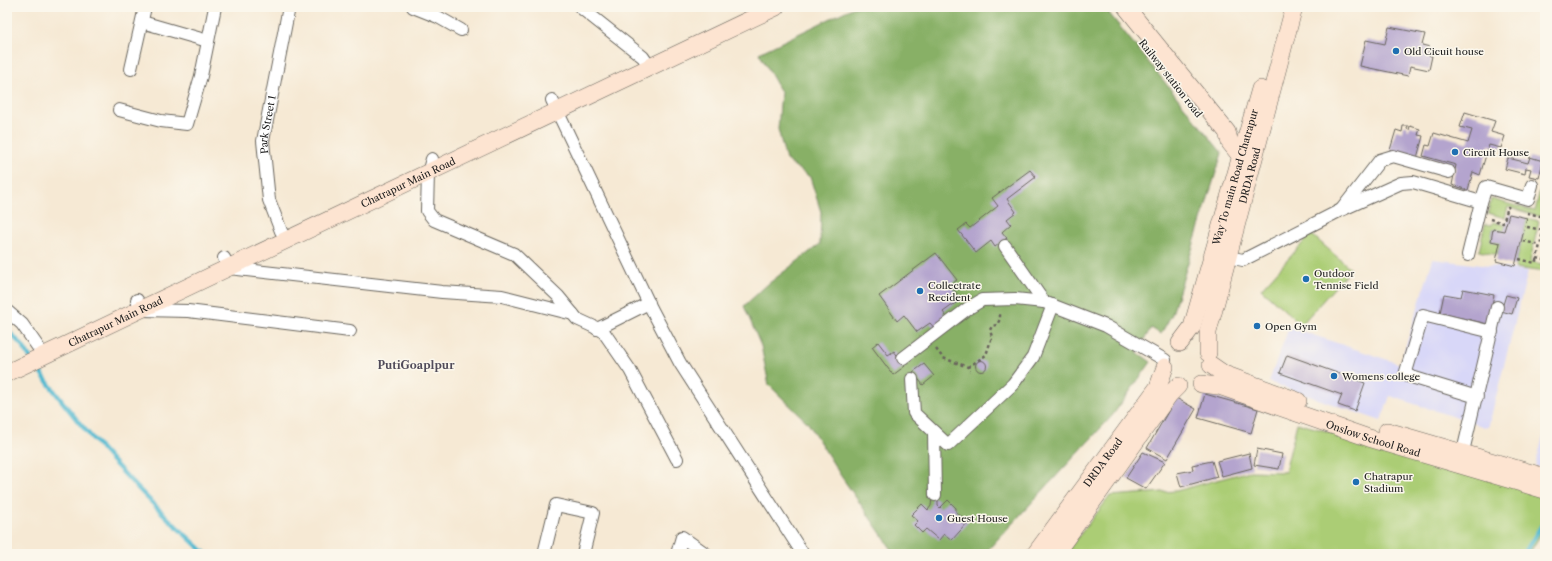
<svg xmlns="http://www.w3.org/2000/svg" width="1552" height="561" font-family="'Libre Caslon Text',serif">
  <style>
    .built { fill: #d8d7f8 }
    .green { fill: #abcd75; stroke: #647448 }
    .forest { fill: #88b066; stroke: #526641 }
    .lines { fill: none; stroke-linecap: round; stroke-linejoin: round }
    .stream { stroke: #52b9d0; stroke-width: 4.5 }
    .building { fill: #b4a4ce }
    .street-casing { stroke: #68645c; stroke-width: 14 }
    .secondary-casing { stroke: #68645c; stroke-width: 18 }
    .path { stroke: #68645c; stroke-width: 2.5; stroke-dasharray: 3 3; stroke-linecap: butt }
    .street { stroke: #fff; stroke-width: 12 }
    .secondary { stroke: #fde4d1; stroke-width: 17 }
    .poi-dot { fill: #1f6fb2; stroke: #fbf7ec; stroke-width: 1.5 }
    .labels { text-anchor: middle; stroke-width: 3; stroke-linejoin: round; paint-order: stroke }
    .poi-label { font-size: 10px; fill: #1c1c1c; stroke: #fbf7ec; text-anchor: start }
    .street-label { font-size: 10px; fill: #1c1c1c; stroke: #fbf7ec }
    .neighbourhood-label { font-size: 11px; font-weight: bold; fill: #514c5a; stroke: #fbf7ec }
  </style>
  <rect width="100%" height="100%" fill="#fbf7ec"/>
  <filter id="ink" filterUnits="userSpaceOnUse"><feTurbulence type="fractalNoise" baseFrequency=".025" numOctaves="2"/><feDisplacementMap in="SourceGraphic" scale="8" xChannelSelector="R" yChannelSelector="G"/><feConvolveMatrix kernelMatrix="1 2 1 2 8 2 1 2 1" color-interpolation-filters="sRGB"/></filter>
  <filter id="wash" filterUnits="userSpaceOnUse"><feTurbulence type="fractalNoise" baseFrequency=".012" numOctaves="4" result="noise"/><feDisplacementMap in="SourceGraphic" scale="16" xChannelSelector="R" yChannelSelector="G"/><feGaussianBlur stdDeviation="0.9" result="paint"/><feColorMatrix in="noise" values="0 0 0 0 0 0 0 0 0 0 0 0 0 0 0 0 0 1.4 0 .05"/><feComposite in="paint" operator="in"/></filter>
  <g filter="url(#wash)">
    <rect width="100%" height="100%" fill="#f6e9d4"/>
    <g class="built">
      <polygon points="1433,259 1528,271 1488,428 1390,396 1381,421 1269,382 1289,327 1400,364"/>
      <polygon points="1545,430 1545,469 1535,466"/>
    </g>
    <g class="green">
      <polygon points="1540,190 1545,192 1545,202 1541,217 1508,207 1505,218 1488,213 1491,199 1535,211"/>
      <polygon points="1527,218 1539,221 1530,261 1545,265 1545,272 1515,268"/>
      <polygon points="1493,222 1506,225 1504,231 1493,229 1491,241 1500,243 1497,255 1479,251 1485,224 1492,225"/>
      <polygon points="1311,234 1351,269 1301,325 1261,289"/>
      <polygon points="1297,423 1450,465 1545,496 1545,527 1529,554 1065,554 1110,496 1176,491 1250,471 1285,472"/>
    </g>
    <polygon class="forest" points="854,7 1104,7 1222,153 1172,314 1161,334 1151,328 1137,352 1151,362 1112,416 984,554 895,554 841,476 808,423 769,385 761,346 744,306 768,284 820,244 821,212 810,177 786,160 778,129 781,92 759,53"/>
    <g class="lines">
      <g class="stream">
        <polyline points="7,330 21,344 30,357"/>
        <path d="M34,363C83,434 143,497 206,554"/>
        <polyline points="1524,554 1545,520"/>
      </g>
    </g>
    <g id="blocks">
      <g class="building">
        <polygon points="1389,27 1425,34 1422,45 1430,47 1428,55 1432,56 1429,70 1410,66 1408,76 1360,66 1366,40 1385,44"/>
        <polygon points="1465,112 1495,121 1491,132 1505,136 1501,148 1489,145 1480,175 1473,172 1468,190 1452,185 1456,165 1423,156 1426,145 1430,146 1434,133 1468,143 1472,130 1460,127"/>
        <polygon points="1403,126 1408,126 1407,129 1409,130 1410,126 1420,129 1418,135 1423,136 1417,158 1390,150 1396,130 1402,132"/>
        <polygon points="1530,157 1543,161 1539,178 1529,176 1531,169 1526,168 1525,174 1505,169 1508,158 1528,163"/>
        <polygon points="1030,170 1036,177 1007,199 1016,212 1007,219 1011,224 1002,232 1007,238 995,247 991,241 976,253 958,230 966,224 970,228 998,206 992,198"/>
        <polygon points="1509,214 1527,218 1515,266 1496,261 1500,243 1491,241 1493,229 1504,231"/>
        <polygon points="936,253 957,280 950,285 961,299 943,312 949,320 936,330 930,323 917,332 904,315 897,321 879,296"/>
        <polygon points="1463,289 1494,295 1488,324 1440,313 1444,294 1461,297"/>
        <polygon points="1506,295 1517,298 1512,314 1501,311"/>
        <polygon points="878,342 888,355 894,351 905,366 893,375 872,347"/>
        <polygon points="1287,355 1365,383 1355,411 1338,405 1342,395 1280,373"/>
        <circle cx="981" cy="366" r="5.5"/>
        <polygon points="924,364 934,376 923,385 913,372"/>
        <polygon points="1205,394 1258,409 1251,433 1198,418"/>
        <polygon points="1176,398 1196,409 1167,459 1147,448"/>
        <polygon points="1257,449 1282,454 1279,469 1254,465"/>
        <polygon points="1143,452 1165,462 1146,489 1126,478"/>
        <polygon points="1249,453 1252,468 1222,476 1217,461"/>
        <polygon points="1212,461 1217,477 1181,487 1177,473 1193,470 1192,465"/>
        <polygon points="932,498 938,499 938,506 940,508 948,500 956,508 956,512 968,522 952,540 944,534 939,540 926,529 922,533 914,525 918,521 911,515 922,504 928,510 931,506"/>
      </g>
    </g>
  </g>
  <g filter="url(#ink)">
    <use href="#blocks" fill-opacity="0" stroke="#68645c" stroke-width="1"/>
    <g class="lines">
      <defs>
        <g id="street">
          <polyline points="413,7 438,17 461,30"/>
          <polyline points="580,7 643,57 649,66"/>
          <polyline points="142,22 208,41"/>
          <polyline points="131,69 145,7"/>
          <polyline points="552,100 651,308 680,363 803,554"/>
          <polyline points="119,110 161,121 187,124 201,76 215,7"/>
          <polyline points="432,159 428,173 427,211 434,220 514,254 558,296 577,319 603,331 630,370 677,459"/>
          <polyline points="1342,209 1380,160 1393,156 1449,172"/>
          <path id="s1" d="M287,241L281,231L269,200L263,141L289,7"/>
          <polyline points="1005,246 1044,302"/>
          <polyline points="1468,255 1481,202"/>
          <polyline points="1228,257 1243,260 1341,210 1401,183 1413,182 1481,202 1486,187 1528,199 1532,185"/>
          <polyline points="224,258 229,268 442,292 502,296 573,314"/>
          <polyline points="137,300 142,310 188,311 350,331"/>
          <polyline points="7,311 22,324 38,347"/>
          <polyline points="597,329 649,303"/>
          <polyline points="903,358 967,309 982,300 1015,299 1044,302 1106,326 1165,360"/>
          <polyline points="912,379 914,413 948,445 1013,384 1033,357 1053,305"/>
          <polyline points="1477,397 1405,375 1423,315 1492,332"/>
          <polyline points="934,432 935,495"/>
          <polyline points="1461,460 1497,307"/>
          <polyline points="544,554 556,505 593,513 583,554"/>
          <polyline points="677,554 682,537 706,554"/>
        </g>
        <g id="secondary">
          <polyline points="1126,7 1227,132 1230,143 1246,163"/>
          <path id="s2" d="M1180,343L1192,327L1260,89"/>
          <path id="s3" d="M1208,353V332L1294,7"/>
          <polyline points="1211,365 1224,374 1298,401"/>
          <path id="s4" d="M7,373L776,7"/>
          <path id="s5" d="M1201,384L1219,386L1369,438L1545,490"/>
          <polyline points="1387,431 1545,477"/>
          <path id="s6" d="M1035,554L1158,387L1165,367"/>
          <polyline points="1055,554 1169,395 1178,386"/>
        </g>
      </defs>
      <use href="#street" class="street-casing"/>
      <use href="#secondary" class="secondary-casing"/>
      <g class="path">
        <polyline points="1527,213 1545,217"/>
        <polyline points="1490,219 1503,223 1508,207 1509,208"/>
        <polyline points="1545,223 1537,258 1545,260"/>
        <polyline points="1527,227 1543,230"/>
        <polyline points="1523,241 1540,245"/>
        <polyline points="1519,259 1535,263 1537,258"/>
        <polyline points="936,349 943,358 968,367 970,371"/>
        <polyline points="968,367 986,355 992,337 990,330 992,326 997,325 1000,319 1000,313"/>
      </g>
      <use href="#street" class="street"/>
      <use href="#secondary" class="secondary"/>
    </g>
  </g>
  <g class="poi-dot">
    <circle cx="1396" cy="51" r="4"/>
    <circle cx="1455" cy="152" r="4"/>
    <circle cx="1306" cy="279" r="4"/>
    <circle cx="920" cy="291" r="4"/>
    <circle cx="1257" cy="326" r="4"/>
    <circle cx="1334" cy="376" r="4"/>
    <circle cx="1356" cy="482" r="4"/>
    <circle cx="939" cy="518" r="4"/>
  </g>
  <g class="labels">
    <g class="poi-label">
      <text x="1404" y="55">Old Cicuit house</text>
      <text x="1463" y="156">Circuit House</text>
      <text x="1314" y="277">Outdoor<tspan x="1314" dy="12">Tennise Field</tspan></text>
      <text x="928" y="289">Collectrate<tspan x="928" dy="12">Recident</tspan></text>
      <text x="1265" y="330">Open Gym</text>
      <text x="1342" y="380">Womens college</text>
      <text x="1364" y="480">Chatrapur<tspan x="1364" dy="12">Stadium</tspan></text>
      <text x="947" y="522">Guest House</text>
    </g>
    <g class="street-label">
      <text transform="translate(1171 78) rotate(52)" y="4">Railway station road</text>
      <text dy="4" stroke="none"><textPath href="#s1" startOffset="121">Park Street 1</textPath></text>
      <text dy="4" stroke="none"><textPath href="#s3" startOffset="183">DRDA Road</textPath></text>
      <text dy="4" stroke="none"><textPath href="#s2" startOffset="176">Way To main Road Chatrapur</textPath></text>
      <text dy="4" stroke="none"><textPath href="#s4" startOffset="444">Chatrapur Main Road</textPath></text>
      <text dy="4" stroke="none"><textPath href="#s4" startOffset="120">Chatrapur Main Road</textPath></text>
      <text dy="4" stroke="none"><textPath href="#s5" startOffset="181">Onslow School Road</textPath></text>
      <text dy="4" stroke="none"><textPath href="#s6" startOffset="114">DRDA Road</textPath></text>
    </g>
    <g class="neighbourhood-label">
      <text x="416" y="369">PutiGoaplpur</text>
    </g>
  </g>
  <rect width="1552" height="561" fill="none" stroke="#fbf7ec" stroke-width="24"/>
</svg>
